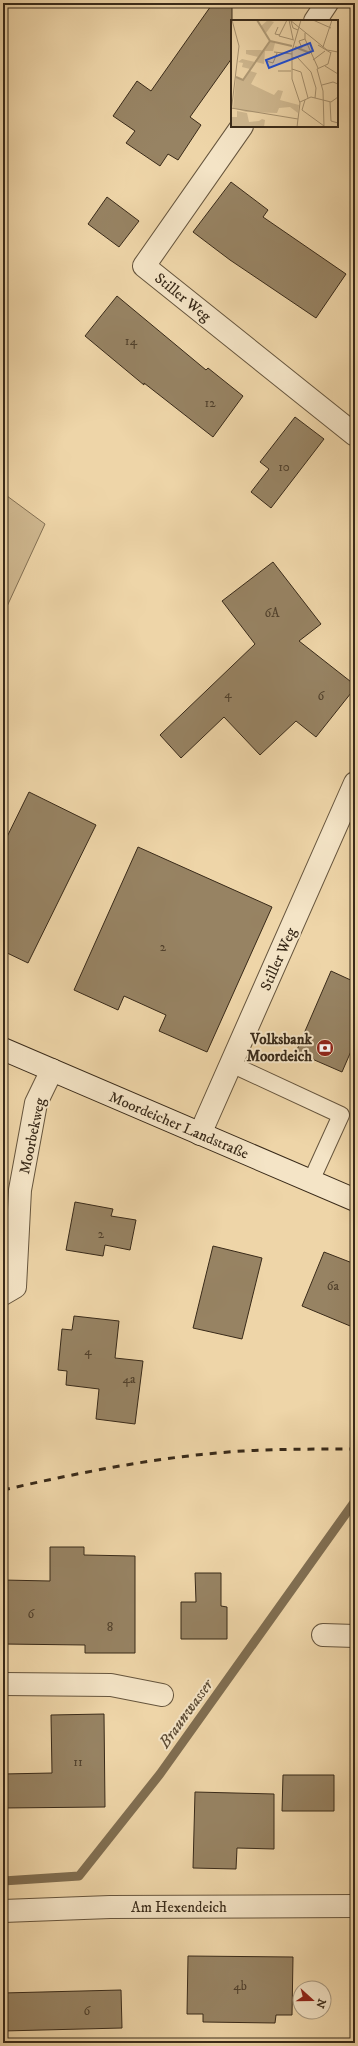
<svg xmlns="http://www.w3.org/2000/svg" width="358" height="2046" font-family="'IM FELL DW Pica',serif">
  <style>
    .green { fill: #cfb890; stroke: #847154 }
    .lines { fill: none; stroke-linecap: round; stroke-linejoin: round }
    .stream { stroke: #806e51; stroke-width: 9 }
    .building { fill: #978363; stroke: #392a19 }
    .service-casing { stroke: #66553d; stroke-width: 18 }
    .minor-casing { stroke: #66553d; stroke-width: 24 }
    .secondary-casing { stroke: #392a19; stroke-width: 24 }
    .service { stroke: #f4e4c6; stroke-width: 16 }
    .minor { stroke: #f4e4c6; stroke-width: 22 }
    .secondary { stroke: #f4e4c6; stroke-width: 22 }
    .rail { stroke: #392a19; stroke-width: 3; stroke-dasharray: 7 7; stroke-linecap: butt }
    .labels { text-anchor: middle; stroke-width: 4; stroke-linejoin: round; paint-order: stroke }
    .number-label { font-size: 13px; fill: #50402c }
    .street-label { font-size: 15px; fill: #392a19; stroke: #f4e4c6 }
    .poi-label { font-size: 15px; font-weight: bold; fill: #392a19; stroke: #f4e4c6; text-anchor: end }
    .water-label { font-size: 16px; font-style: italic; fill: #5d4c35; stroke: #f4e4c6 }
    .inset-river { fill: none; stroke: #b09b77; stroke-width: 2 }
    .inset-road { fill: none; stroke: #a6916f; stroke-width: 1 }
    .view { fill: #1d4ed8; fill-opacity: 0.15; stroke: #1d4ed8; stroke-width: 2 }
    .inset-edge { fill: none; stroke: #392a19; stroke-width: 2 }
  </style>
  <rect width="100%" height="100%" fill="#eed5a8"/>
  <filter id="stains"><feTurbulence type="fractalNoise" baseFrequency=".005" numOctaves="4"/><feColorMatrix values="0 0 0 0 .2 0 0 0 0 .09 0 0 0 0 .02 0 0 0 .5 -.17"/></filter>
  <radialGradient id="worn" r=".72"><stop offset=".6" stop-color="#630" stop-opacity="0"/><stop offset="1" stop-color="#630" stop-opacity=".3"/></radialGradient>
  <polygon class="green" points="3,493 45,524 3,615"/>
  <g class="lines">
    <polyline class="stream" points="3,1881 79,1876 160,1774 355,1501"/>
  </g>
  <g class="building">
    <polygon points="213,3 232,3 232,58 190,117 201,125 178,160 168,154 160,166 126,143 135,131 113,116 137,81 151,91"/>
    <polygon points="231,182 268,210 263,217 346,274 316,318 230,260 193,232"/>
    <polygon points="107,197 139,221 119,247 88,224"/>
    <polygon points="117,296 206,370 208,368 243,396 213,437 144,383 144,385 85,336"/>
    <polygon points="295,417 324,439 271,508 251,492 269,469 260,462"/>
    <polygon points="273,562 321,624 299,641 355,685 355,688 316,737 296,721 260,755 224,717 181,758 160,735 255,644 222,601"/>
    <polygon points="29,792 96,825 28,963 3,951 3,845"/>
    <polygon points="138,847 272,907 207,1052 159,1031 166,1015 124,996 118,1010 74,990"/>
    <polygon points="331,971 355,982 355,1042 342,1072 296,1052"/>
    <polygon points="75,1202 113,1209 111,1216 136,1220 130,1250 105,1245 103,1256 66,1250"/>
    <polygon points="213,1246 262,1258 242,1339 193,1328"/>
    <polygon points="324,1252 355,1264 355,1328 302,1306"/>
    <polygon points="74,1316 119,1321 115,1358 143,1361 135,1424 96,1419 99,1389 66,1385 67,1371 58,1370 62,1329 72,1330"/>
    <polygon points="50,1547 84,1547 84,1555 135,1556 135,1653 85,1653 85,1645 3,1644 3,1580 50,1581"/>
    <polygon points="195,1573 221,1573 221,1606 227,1607 227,1639 181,1639 181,1602 196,1602"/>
    <polygon points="104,1714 105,1807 3,1808 3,1774 52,1773 51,1715"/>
    <polygon points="283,1775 334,1775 334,1811 282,1811"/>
    <polygon points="195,1792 274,1794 274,1849 237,1848 236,1869 193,1868"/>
    <polygon points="188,1956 293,1957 292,2015 276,2015 275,2023 203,2022 203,2014 187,2014"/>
    <polygon points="121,1990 122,2028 3,2031 3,1993"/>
  </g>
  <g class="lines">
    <defs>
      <polyline id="service" points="231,1064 341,1115 311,1181"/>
      <g id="minor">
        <polyline points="315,21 327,3"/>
        <polyline points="242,126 144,266 355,435"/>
        <polyline points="200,1134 355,783"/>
        <polyline points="3,1294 15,1287 20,1190 36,1103 52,1070"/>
        <polyline points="323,1635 355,1636"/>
        <polyline points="3,1684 111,1685 162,1695"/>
        <polyline points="3,1911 110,1907 355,1906"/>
      </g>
      <polyline id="secondary" points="3,1049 355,1200"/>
    </defs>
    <use href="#service" class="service-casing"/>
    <use href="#minor" class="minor-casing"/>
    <use href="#secondary" class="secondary-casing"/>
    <use href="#service" class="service"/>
    <use href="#minor" class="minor"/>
    <use href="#secondary" class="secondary"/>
    <path class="rail" d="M3,1490C82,1472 162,1456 243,1451C280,1449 317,1449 355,1449"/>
  </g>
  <defs>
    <symbol id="bank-disc" viewBox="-11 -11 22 22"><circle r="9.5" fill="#8f2418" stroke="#f4e4c6"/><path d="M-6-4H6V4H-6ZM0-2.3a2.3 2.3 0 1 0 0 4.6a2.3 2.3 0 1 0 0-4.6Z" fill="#fff"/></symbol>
  </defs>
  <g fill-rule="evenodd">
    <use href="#bank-disc" x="315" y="1038" width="20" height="20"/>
  </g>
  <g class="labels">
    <g class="number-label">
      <text x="131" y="345">14</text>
      <text x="210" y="407">12</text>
      <text x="284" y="471">10</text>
      <text x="272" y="617">6A</text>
      <text x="228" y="698">4</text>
      <text x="321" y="700">6</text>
      <text x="163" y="951">2</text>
      <text x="101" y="1238">2</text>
      <text x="333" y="1290">6a</text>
      <text x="88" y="1355">4</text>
      <text x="129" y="1383">4a</text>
      <text x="31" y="1618">6</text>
      <text x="110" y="1631">8</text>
      <text x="78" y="1766">11</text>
      <text x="240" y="1990">4b</text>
      <text x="87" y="2015">6</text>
    </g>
    <g class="street-label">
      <text transform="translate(183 297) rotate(39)" y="5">Stiller Weg</text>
      <text transform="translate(278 959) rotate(-66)" y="5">Stiller Weg</text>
      <text transform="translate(179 1125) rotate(23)" y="5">Moordeicher Landstraße</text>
      <text transform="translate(32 1136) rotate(-78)" y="5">Moorbekweg</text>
      <text x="179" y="1912">Am Hexendeich</text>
    </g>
    <g class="poi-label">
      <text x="312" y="1044">Volksbank<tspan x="312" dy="17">Moordeich</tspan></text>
    </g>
    <g class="water-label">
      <text transform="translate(185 1713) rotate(-54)" y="6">Braunwasser</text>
    </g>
  </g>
  <g transform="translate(231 20)">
    <rect width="107" height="107" fill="#eed5a8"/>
    <path d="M37,0L43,2L35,13L30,6ZM39,21L44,23L42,31H34L33,44L25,42ZM15,30H30L32,31L27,37L15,34ZM11,39L24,42L19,49L11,47L12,43L7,42ZM19,51L26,53L20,64L43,75L47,70L52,71L49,80L68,85L67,93L59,87L48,88L46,93L15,92L2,88L5,58L12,60ZM6,91L16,93L18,102L28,101L31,99L34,100L33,107H0L1,97H6Z" fill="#cfb890"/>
    <path class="inset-river" d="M39,21L61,26M64,27L79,33M5,57L12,60L39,21L26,0"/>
    <path class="inset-road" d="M56,0L48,16L63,20M58,0L62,19M59,0L96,30L107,32M82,0L100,8M60,1L62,8L67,10M47,7L44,14L49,15M74,13V19L87,48M87,25L100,33M92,27L101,0M71,28L68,21L74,19M43,32L61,34M61,38L66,37L80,52L85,68L84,78M82,40L94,31M35,41L42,43L46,33M94,46L107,54M61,49L70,52L77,78M47,51H60M91,65L102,62L107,64M74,80L71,90L93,106M69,82L80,77L100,82L107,77M99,82L100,101L107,103M0,88L67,99M0,93L8,26L1,0M66,107L69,83L61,59V31L70,0M93,107L92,71L86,49L97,44L100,32"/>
    <path class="view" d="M79,23L82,31L38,48L35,40Z"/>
    <rect width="107" height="107" class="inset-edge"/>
  </g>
  <rect width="358" height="2046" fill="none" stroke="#eed5a8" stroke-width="16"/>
  <rect x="4" y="4" width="350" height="2038" fill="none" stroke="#392a19" stroke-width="2"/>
  <rect x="8" y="8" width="342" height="2030" fill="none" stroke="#392a19"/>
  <g transform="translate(312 2000) rotate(111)"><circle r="19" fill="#f4e4c6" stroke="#a99a81"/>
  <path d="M0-3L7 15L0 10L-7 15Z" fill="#8f2418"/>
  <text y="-6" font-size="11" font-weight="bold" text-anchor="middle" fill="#392a19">N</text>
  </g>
  <rect width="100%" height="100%" filter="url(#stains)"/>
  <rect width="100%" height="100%" fill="url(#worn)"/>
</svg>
